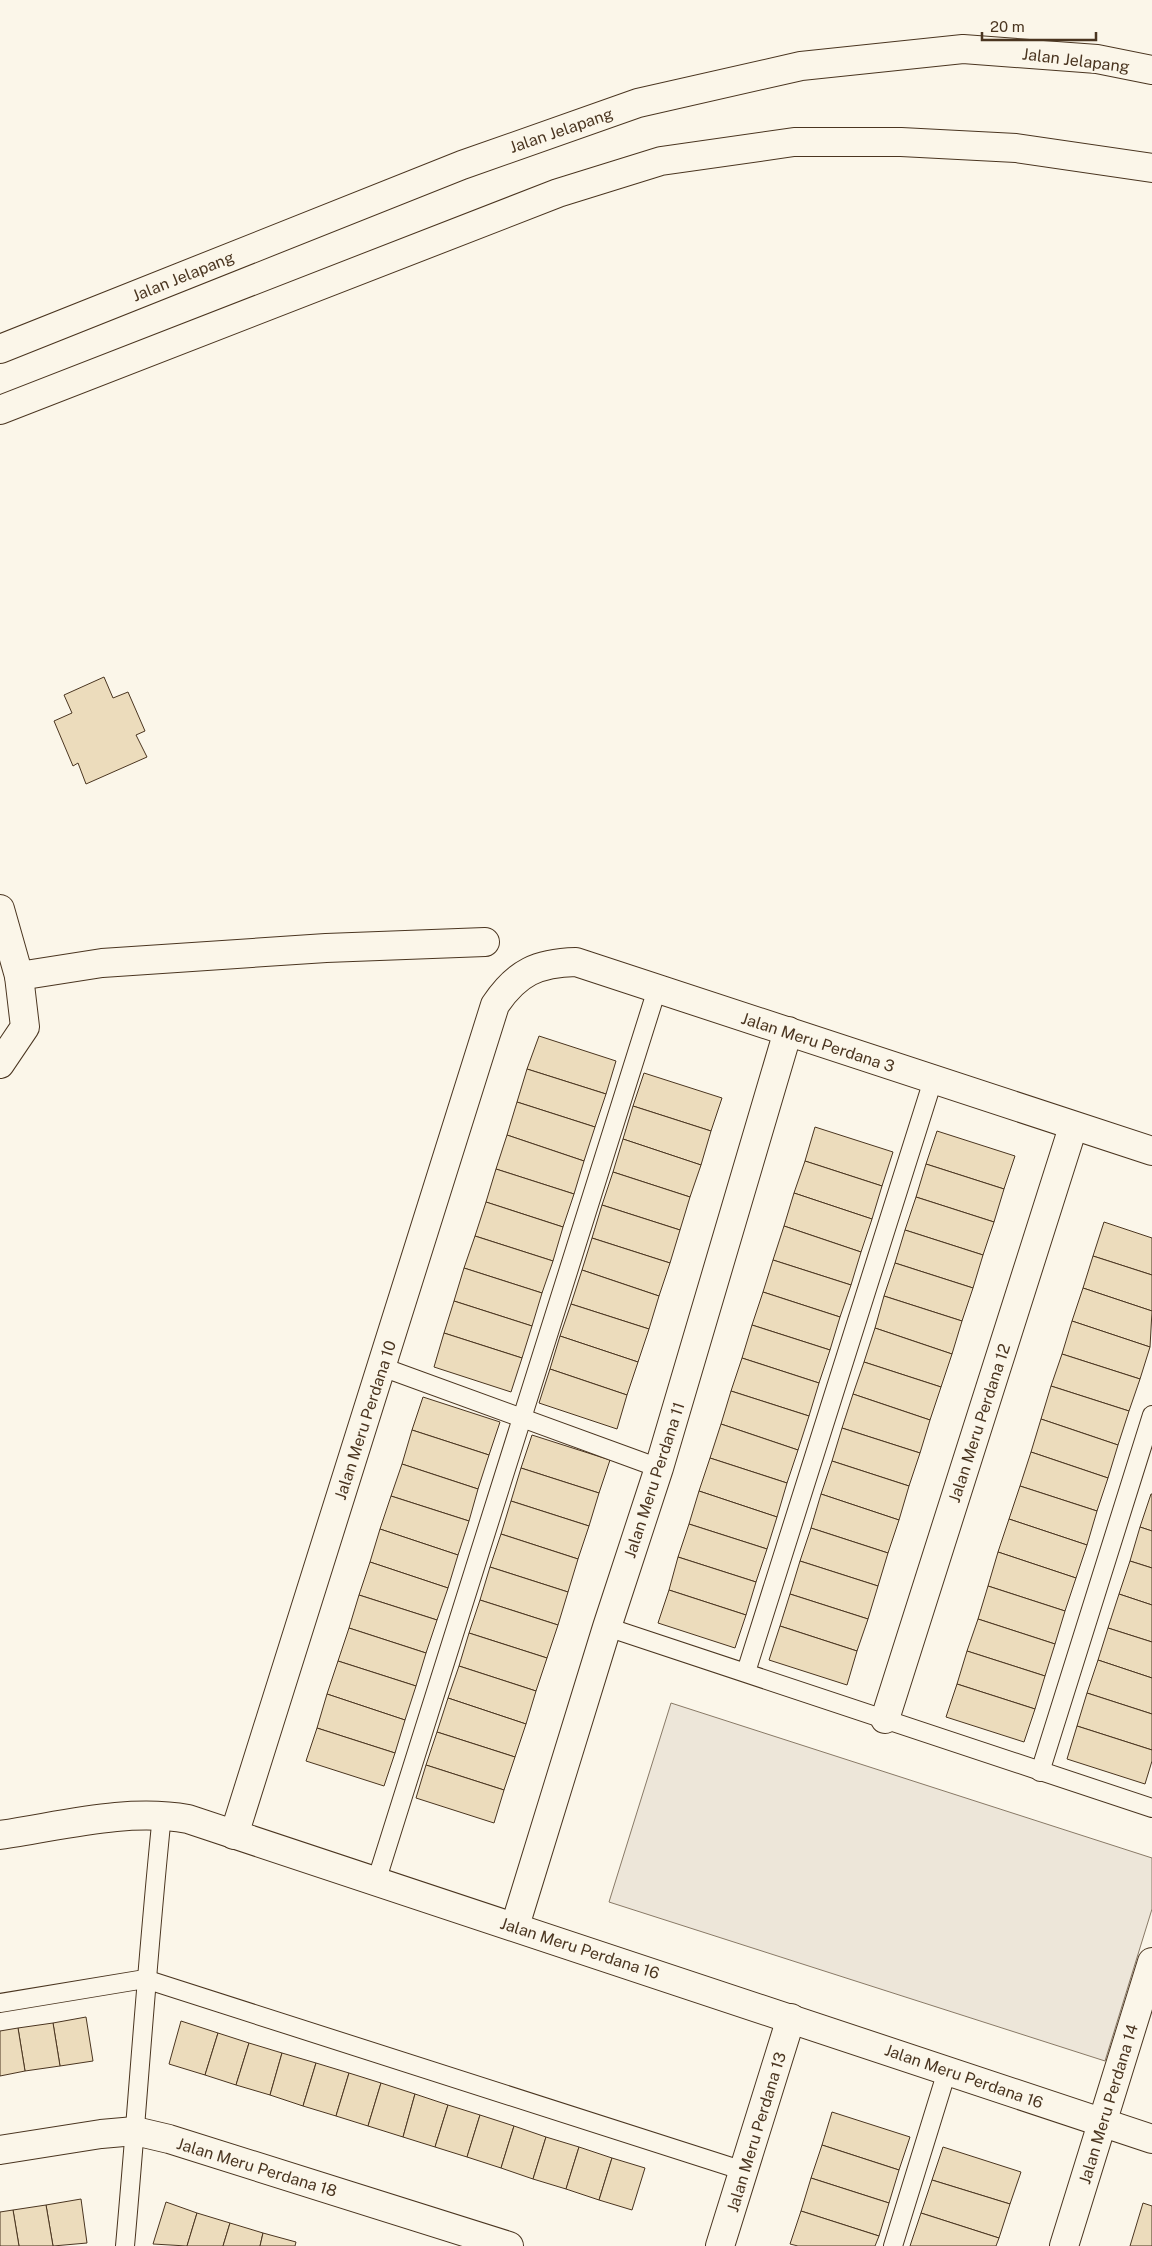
<svg xmlns="http://www.w3.org/2000/svg" width="1152" height="2246" font-family="'Public Sans',sans-serif">
  <style>
    .green { fill: #ede6d9; stroke: #887966 }
    .building { fill: #ecdcbc; stroke: #4a3520 }
    .lines { fill: none; stroke-linecap: round; stroke-linejoin: round }
    .service-casing { stroke: #4a3520; stroke-width: 20 }
    .minor-casing { stroke: #4a3520; stroke-width: 30 }
    .primary-casing { stroke: #4a3520; stroke-width: 30 }
    .service { stroke: #fbf6e9; stroke-width: 18 }
    .minor { stroke: #fbf6e9; stroke-width: 28 }
    .primary { stroke: #fbf6e9; stroke-width: 28 }
    .labels { text-anchor: middle; stroke-width: 4; stroke-linejoin: round; paint-order: stroke }
    .street-label { font-size: 16px; fill: #4a3520; stroke: #fbf6e9 }
  </style>
  <rect width="100%" height="100%" fill="#fbf6e9"/>
  <polygon class="green" points="671,1703 1152,1858 1152,1909 1105,2061 609,1902"/>
  <g class="building">
    <polygon points="104,677 113,698 128,692 145,731 136,735 147,757 86,784 78,763 73,766 54,721 72,713 64,695"/>
    <polygon points="539,1036 616,1061 606,1094 527,1069"/>
    <polygon points="527,1069 606,1094 595,1127 517,1102"/>
    <polygon points="644,1073 722,1098 711,1131 633,1106"/>
    <polygon points="517,1102 595,1127 584,1161 507,1135"/>
    <polygon points="633,1106 711,1131 701,1165 623,1139"/>
    <polygon points="815,1127 893,1152 882,1186 805,1161"/>
    <polygon points="937,1131 1015,1156 1004,1189 926,1164"/>
    <polygon points="507,1135 584,1161 574,1194 496,1169"/>
    <polygon points="623,1139 701,1165 690,1197 613,1172"/>
    <polygon points="805,1161 882,1186 872,1219 794,1193"/>
    <polygon points="926,1164 1004,1189 994,1222 916,1197"/>
    <polygon points="496,1169 574,1194 563,1227 486,1202"/>
    <polygon points="613,1172 690,1197 680,1230 602,1205"/>
    <polygon points="794,1193 872,1219 861,1252 784,1226"/>
    <polygon points="916,1197 994,1222 983,1255 905,1230"/>
    <polygon points="486,1202 563,1227 553,1261 475,1236"/>
    <polygon points="602,1205 680,1230 670,1263 592,1238"/>
    <polygon points="1104,1222 1152,1238 1152,1275 1093,1256"/>
    <polygon points="784,1226 861,1252 851,1285 773,1260"/>
    <polygon points="905,1230 983,1255 973,1288 895,1263"/>
    <polygon points="475,1236 553,1261 542,1293 464,1268"/>
    <polygon points="592,1238 670,1263 659,1296 582,1270"/>
    <polygon points="1093,1256 1152,1275 1152,1311 1083,1288"/>
    <polygon points="773,1260 851,1285 840,1317 763,1292"/>
    <polygon points="895,1263 973,1288 962,1321 884,1296"/>
    <polygon points="464,1268 542,1293 532,1326 454,1301"/>
    <polygon points="582,1270 659,1296 649,1329 571,1304"/>
    <polygon points="1083,1288 1152,1311 1150,1347 1072,1321"/>
    <polygon points="763,1292 840,1317 830,1350 752,1325"/>
    <polygon points="884,1296 962,1321 952,1354 875,1328"/>
    <polygon points="454,1301 532,1326 522,1358 444,1333"/>
    <polygon points="571,1304 649,1329 638,1362 560,1336"/>
    <polygon points="1072,1321 1150,1347 1140,1379 1062,1354"/>
    <polygon points="752,1325 830,1350 819,1383 742,1358"/>
    <polygon points="875,1328 952,1354 941,1387 864,1362"/>
    <polygon points="444,1333 522,1358 511,1392 434,1367"/>
    <polygon points="560,1336 638,1362 627,1395 550,1369"/>
    <polygon points="1062,1354 1140,1379 1129,1411 1051,1386"/>
    <polygon points="742,1358 819,1383 809,1416 731,1391"/>
    <polygon points="864,1362 941,1387 930,1420 853,1394"/>
    <polygon points="550,1369 627,1395 617,1429 539,1403"/>
    <polygon points="1051,1386 1129,1411 1118,1445 1041,1419"/>
    <polygon points="731,1391 809,1416 798,1450 721,1424"/>
    <polygon points="853,1394 930,1420 920,1453 842,1428"/>
    <polygon points="423,1397 500,1422 489,1455 412,1430"/>
    <polygon points="1041,1419 1118,1445 1108,1478 1031,1452"/>
    <polygon points="721,1424 798,1450 787,1483 710,1458"/>
    <polygon points="842,1428 920,1453 909,1486 832,1461"/>
    <polygon points="412,1430 489,1455 478,1489 402,1464"/>
    <polygon points="532,1435 610,1460 599,1493 521,1468"/>
    <polygon points="1031,1452 1108,1478 1097,1511 1020,1486"/>
    <polygon points="710,1458 787,1483 777,1517 699,1491"/>
    <polygon points="832,1461 909,1486 899,1520 821,1494"/>
    <polygon points="402,1464 478,1489 469,1521 391,1496"/>
    <polygon points="521,1468 599,1493 589,1526 511,1501"/>
    <polygon points="1020,1486 1097,1511 1087,1545 1009,1519"/>
    <polygon points="699,1491 777,1517 767,1549 689,1524"/>
    <polygon points="821,1494 899,1520 888,1553 811,1528"/>
    <polygon points="1151,1494 1152,1494 1152,1531 1140,1527"/>
    <polygon points="391,1496 469,1521 458,1555 380,1529"/>
    <polygon points="511,1501 589,1526 578,1559 501,1534"/>
    <polygon points="1009,1519 1087,1545 1076,1578 998,1552"/>
    <polygon points="689,1524 767,1549 756,1582 678,1557"/>
    <polygon points="1140,1527 1152,1531 1152,1568 1130,1561"/>
    <polygon points="811,1528 888,1553 878,1586 800,1561"/>
    <polygon points="380,1529 458,1555 448,1588 370,1562"/>
    <polygon points="501,1534 578,1559 568,1592 490,1567"/>
    <polygon points="998,1552 1076,1578 1065,1611 988,1586"/>
    <polygon points="678,1557 756,1582 746,1615 669,1590"/>
    <polygon points="800,1561 878,1586 868,1619 790,1594"/>
    <polygon points="1130,1561 1152,1568 1152,1605 1119,1594"/>
    <polygon points="370,1562 448,1588 437,1620 359,1595"/>
    <polygon points="490,1567 568,1592 558,1625 480,1600"/>
    <polygon points="988,1586 1065,1611 1055,1644 978,1619"/>
    <polygon points="669,1590 746,1615 735,1648 658,1623"/>
    <polygon points="790,1594 868,1619 857,1651 780,1626"/>
    <polygon points="1119,1594 1152,1605 1152,1642 1108,1628"/>
    <polygon points="359,1595 437,1620 426,1653 349,1628"/>
    <polygon points="480,1600 558,1625 547,1658 469,1633"/>
    <polygon points="978,1619 1055,1644 1045,1676 967,1651"/>
    <polygon points="780,1626 857,1651 847,1685 769,1660"/>
    <polygon points="349,1628 426,1653 416,1686 338,1661"/>
    <polygon points="1108,1628 1152,1642 1152,1678 1098,1660"/>
    <polygon points="469,1633 547,1658 536,1691 459,1666"/>
    <polygon points="967,1651 1045,1676 1035,1709 957,1684"/>
    <polygon points="1098,1660 1152,1678 1152,1714 1087,1693"/>
    <polygon points="338,1661 416,1686 405,1720 327,1694"/>
    <polygon points="459,1666 536,1691 526,1724 448,1698"/>
    <polygon points="957,1684 1035,1709 1024,1742 946,1717"/>
    <polygon points="1087,1693 1152,1714 1152,1750 1077,1726"/>
    <polygon points="327,1694 405,1720 395,1753 317,1728"/>
    <polygon points="448,1698 526,1724 515,1757 437,1732"/>
    <polygon points="1077,1726 1152,1750 1152,1761 1145,1784 1067,1759"/>
    <polygon points="317,1728 395,1753 384,1786 306,1761"/>
    <polygon points="437,1732 515,1757 504,1790 426,1765"/>
    <polygon points="426,1765 504,1790 494,1823 416,1798"/>
    <polygon points="86,2017 93,2061 60,2066 53,2023"/>
    <polygon points="181,2021 218,2033 205,2075 169,2064"/>
    <polygon points="53,2023 60,2066 25,2071 18,2028"/>
    <polygon points="18,2028 25,2071 0,2076 0,2031"/>
    <polygon points="218,2033 249,2043 236,2085 205,2075"/>
    <polygon points="249,2043 282,2053 270,2095 236,2085"/>
    <polygon points="282,2053 316,2063 303,2106 270,2095"/>
    <polygon points="316,2063 349,2073 336,2116 303,2106"/>
    <polygon points="349,2073 381,2083 368,2126 336,2116"/>
    <polygon points="381,2083 415,2094 403,2137 368,2126"/>
    <polygon points="415,2094 448,2105 435,2147 403,2137"/>
    <polygon points="448,2105 480,2115 467,2157 435,2147"/>
    <polygon points="832,2112 910,2137 899,2170 822,2145"/>
    <polygon points="480,2115 514,2126 501,2168 467,2157"/>
    <polygon points="514,2126 546,2137 533,2179 501,2168"/>
    <polygon points="546,2137 579,2147 566,2189 533,2179"/>
    <polygon points="822,2145 899,2170 889,2203 811,2178"/>
    <polygon points="579,2147 612,2158 599,2200 566,2189"/>
    <polygon points="943,2147 1021,2172 1010,2204 932,2180"/>
    <polygon points="612,2158 645,2168 632,2210 599,2200"/>
    <polygon points="811,2178 889,2203 879,2236 801,2211"/>
    <polygon points="932,2180 1010,2204 999,2238 921,2213"/>
    <polygon points="81,2199 87,2243 53,2246 46,2205"/>
    <polygon points="166,2202 197,2213 187,2246 153,2244"/>
    <polygon points="1143,2203 1152,2206 1152,2246 1130,2246"/>
    <polygon points="46,2205 53,2246 19,2246 13,2210"/>
    <polygon points="13,2210 19,2246 0,2246 0,2212"/>
    <polygon points="801,2211 879,2236 875,2246 798,2246 790,2244"/>
    <polygon points="197,2213 230,2223 223,2246 187,2246"/>
    <polygon points="921,2213 999,2238 996,2246 910,2246"/>
    <polygon points="230,2223 263,2233 260,2246 223,2246"/>
    <polygon points="263,2233 296,2242 295,2246 260,2246"/>
  </g>
  <g class="lines">
    <defs>
      <g id="service">
        <polyline points="382,1367 659,1468"/>
        <polyline points="607,1627 1152,1808"/>
        <polyline points="746,1672 933,1080"/>
        <polyline points="1040,1772 1152,1415"/>
        <polyline points="376,1882 657,989"/>
        <polyline points="0,2003 145,1979 744,2171"/>
        <path d="M125,2246C138,2102 147,1958 162,1815"/>
        <polyline points="893,2246 947,2071"/>
      </g>
      <g id="minor">
        <polyline points="0,909 19,976 25,1027 0,1064"/>
        <polyline points="19,976 102,963 326,948 485,942"/>
        <polyline points="885,1719 1073,1127"/>
        <path d="M0,1835C62,1826 126,1808 188,1819L1152,2139"/>
        <path d="M234,1835L495,1005C517,972 538,963 576,962L1152,1151"/>
        <polyline points="515,1926 607,1627 659,1468 788,1031"/>
        <polyline points="0,2150 101,2134 135,2131 169,2139 509,2246"/>
        <polyline points="720,2246 791,2018"/>
        <polyline points="1064,2246 1152,1962"/>
      </g>
      <g id="primary">
        <polyline points="0,349 462,165 638,103 801,66 963,49 1097,59 1152,70"/>
        <polyline points="0,410 558,193 661,161 794,142 901,142 1016,148 1152,168"/>
      </g>
    </defs>
    <use href="#service" class="service-casing"/>
    <use href="#minor" class="minor-casing"/>
    <use href="#primary" class="primary-casing"/>
    <use href="#service" class="service"/>
    <use href="#minor" class="minor"/>
    <use href="#primary" class="primary"/>
  </g>
  <g class="labels">
    <g class="street-label">
      <text transform="translate(1076 60) rotate(7)" y="6">Jalan Jelapang</text>
      <text transform="translate(561 130) rotate(-19)" y="6">Jalan Jelapang</text>
      <text transform="translate(183 276) rotate(-22)" y="6">Jalan Jelapang</text>
      <text transform="translate(818 1042) rotate(18)" y="6">Jalan Meru Perdana 3</text>
      <text transform="translate(365 1420) rotate(-72)" y="6">Jalan Meru Perdana 10</text>
      <text transform="translate(979 1423) rotate(-72)" y="6">Jalan Meru Perdana 12</text>
      <text transform="translate(654 1480) rotate(-72)" y="6">Jalan Meru Perdana 11</text>
      <text transform="translate(580 1948) rotate(18)" y="6">Jalan Meru Perdana 16</text>
      <text transform="translate(964 2076) rotate(19)" y="6">Jalan Meru Perdana 16</text>
      <text transform="translate(1108 2104) rotate(-73)" y="6">Jalan Meru Perdana 14</text>
      <text transform="translate(756 2132) rotate(-73)" y="6">Jalan Meru Perdana 13</text>
      <text transform="translate(257 2167) rotate(17)" y="6">Jalan Meru Perdana 18</text>
    </g>
  </g>
  <path d="M982 32v8h114v-8" fill="none" stroke="#4a3520" stroke-width="2.5"/>
  <text x="990" y="32" font-size="15" fill="#4a3520" stroke="#fbf6e9" stroke-width="4" paint-order="stroke">20 m</text>
</svg>
